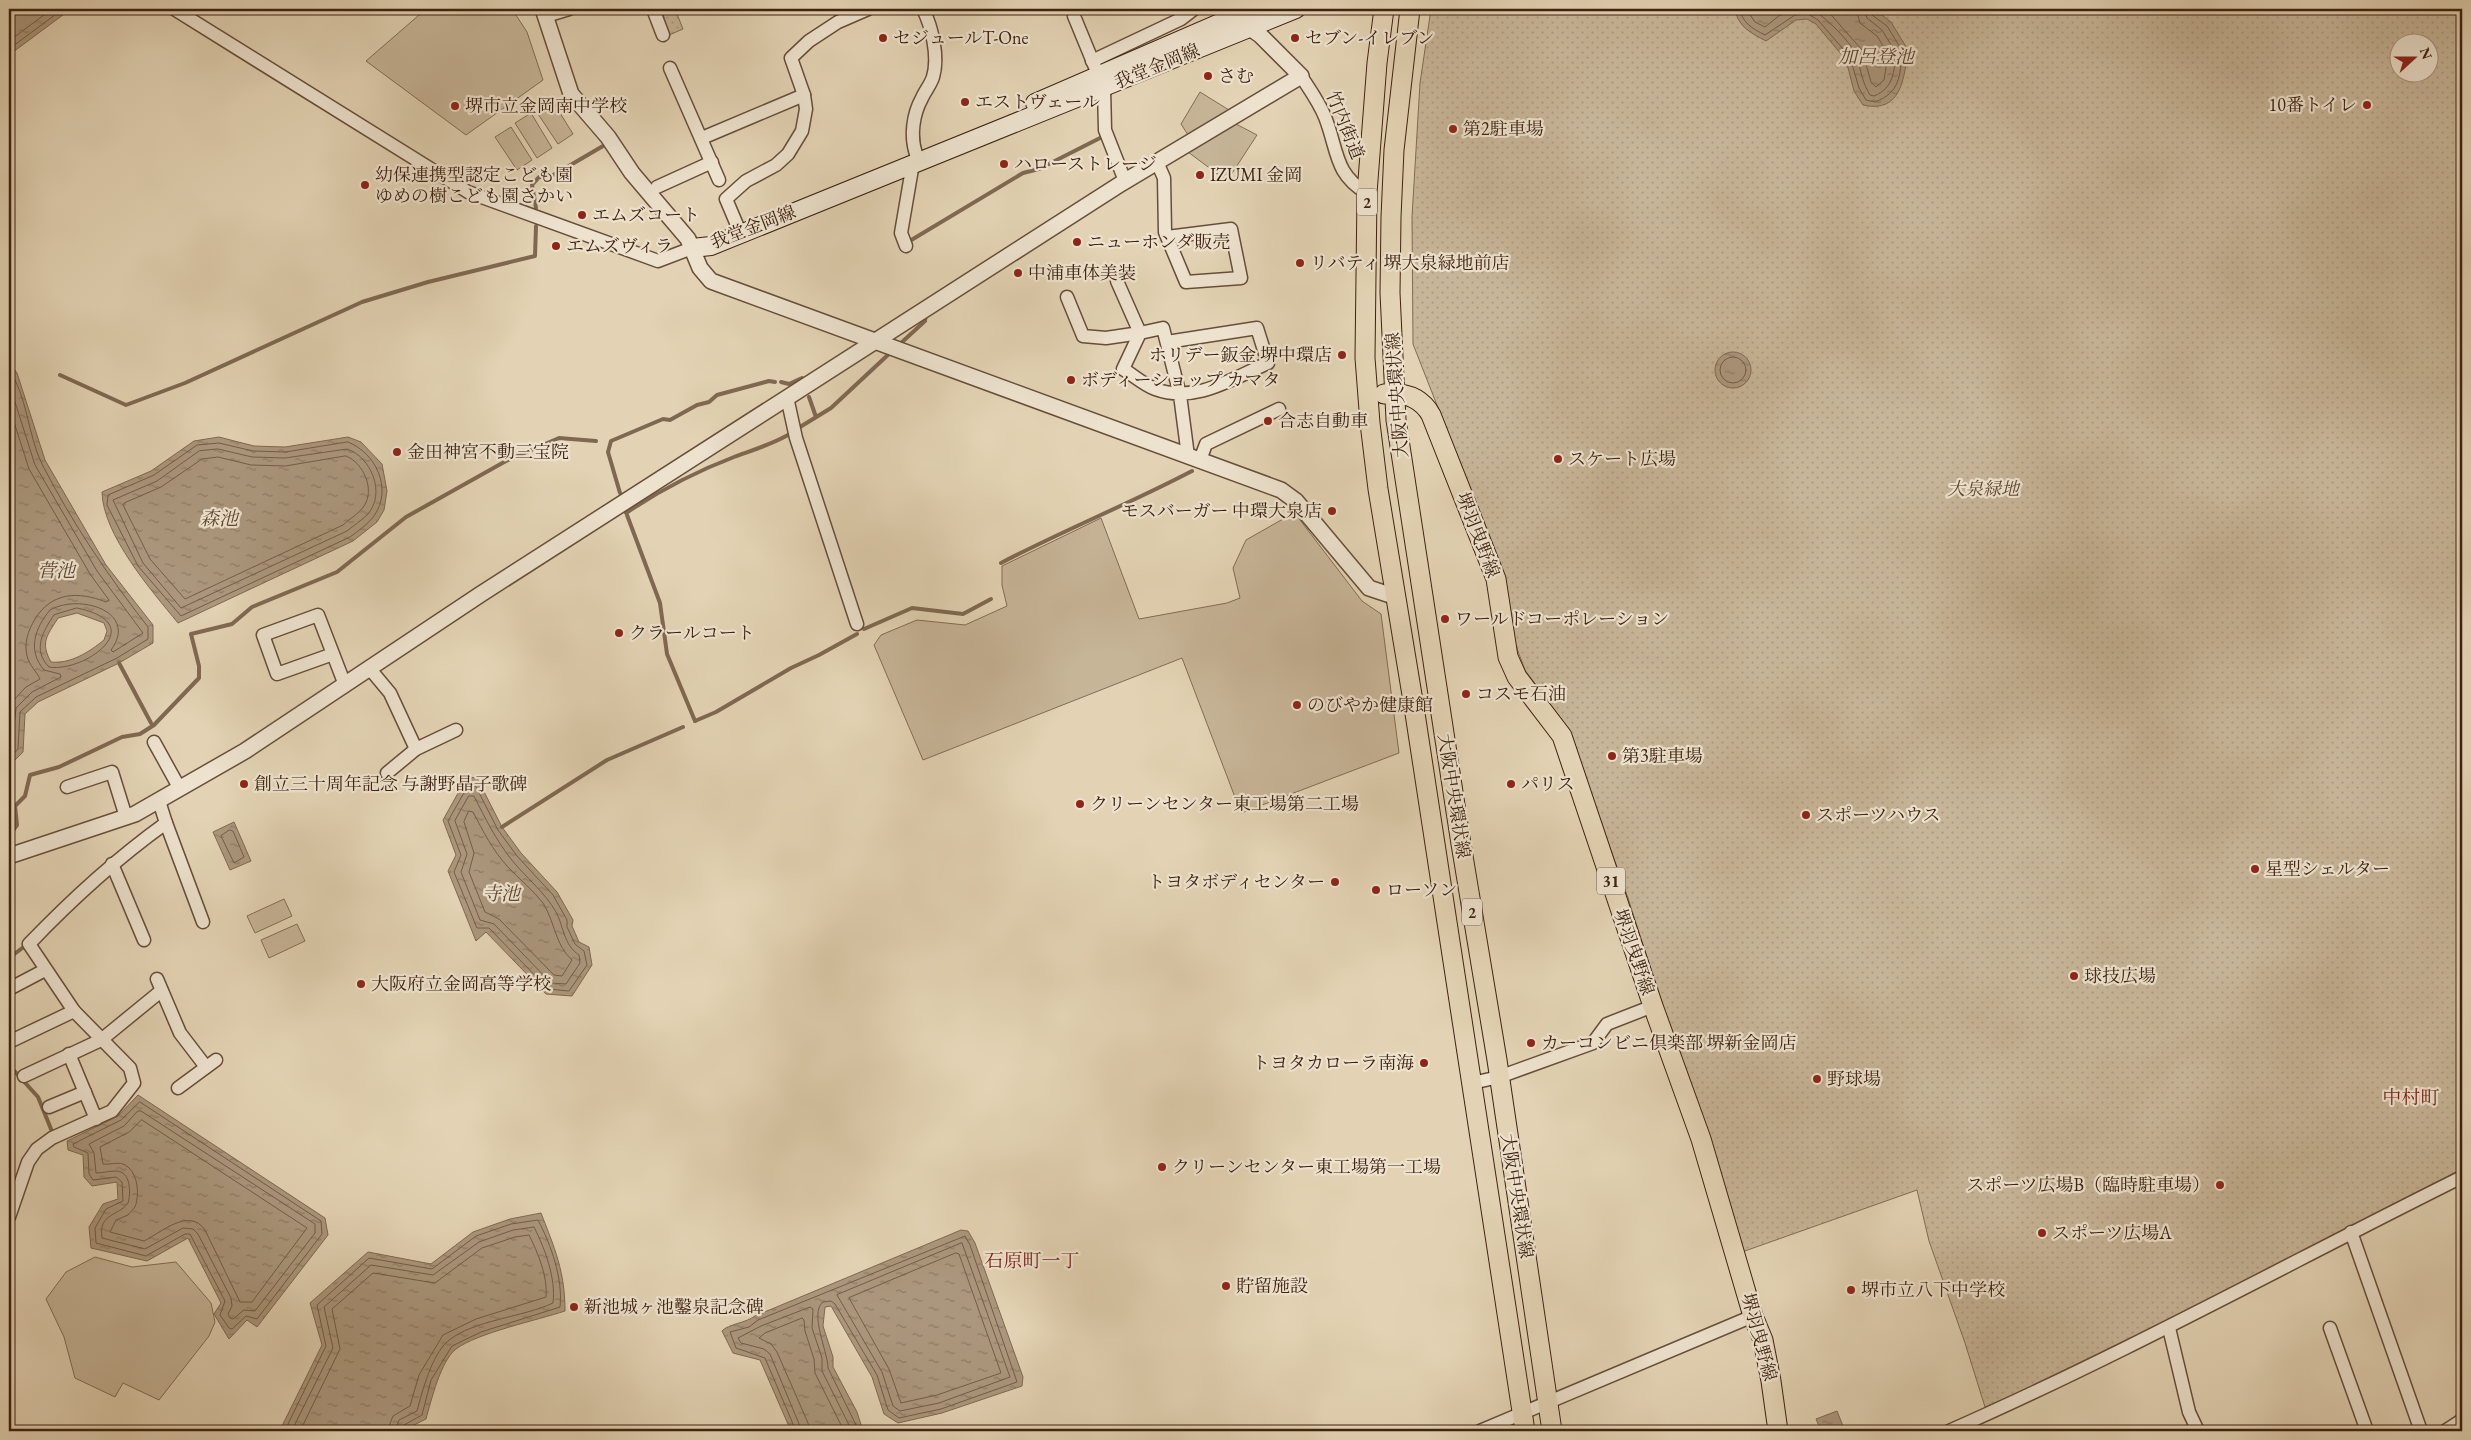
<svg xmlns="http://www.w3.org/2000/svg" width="2471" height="1440" font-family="'EB Garamond','Noto Serif JP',serif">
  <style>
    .grass { fill: #c7b598; stroke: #826c54 }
    .park { fill: url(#park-dots); stroke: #826c54; fill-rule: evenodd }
    .water { fill: url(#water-ripples); stroke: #7f6852; fill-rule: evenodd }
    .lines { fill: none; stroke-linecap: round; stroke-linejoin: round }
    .shore { stroke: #745c47; stroke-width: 1 }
    .stream { stroke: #7f6852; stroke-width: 4 }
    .minor-casing { stroke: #674e3a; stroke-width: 15 }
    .tertiary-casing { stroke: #674e3a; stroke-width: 18 }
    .secondary-casing { stroke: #3e2211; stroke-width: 20 }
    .primary-casing { stroke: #3e2211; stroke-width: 21 }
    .minor { stroke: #ede2ce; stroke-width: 12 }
    .tertiary { stroke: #ede2ce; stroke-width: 15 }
    .secondary { stroke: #ede2ce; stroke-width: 18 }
    .primary { stroke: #e3d3b4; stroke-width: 19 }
    .poi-dot { fill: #8f2418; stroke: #ede2ce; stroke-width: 2 }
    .labels { text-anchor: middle; stroke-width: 4.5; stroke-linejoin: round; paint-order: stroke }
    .shield { fill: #ede2ce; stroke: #725c4a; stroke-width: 1 }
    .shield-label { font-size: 16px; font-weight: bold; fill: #3e2211 }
    .poi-label { font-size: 18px; fill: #3e2211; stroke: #ede2ce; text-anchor: start }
    .street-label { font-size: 18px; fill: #3e2211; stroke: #ede2ce }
    .park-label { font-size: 18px; font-style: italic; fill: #604733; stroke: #ede2ce }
    .water-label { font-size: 19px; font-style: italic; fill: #5f4531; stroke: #ede2ce }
    .neighbourhood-label { font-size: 19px; fill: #7a1f14; stroke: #ede2ce }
  </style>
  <defs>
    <pattern id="park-dots" width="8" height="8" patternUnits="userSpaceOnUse" patternTransform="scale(1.25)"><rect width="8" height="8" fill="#c7b598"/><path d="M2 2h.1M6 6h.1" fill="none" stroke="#ac9b82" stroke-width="1.8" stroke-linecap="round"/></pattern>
    <pattern id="water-ripples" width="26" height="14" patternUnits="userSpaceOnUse" patternTransform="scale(1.25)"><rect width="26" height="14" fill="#ab977d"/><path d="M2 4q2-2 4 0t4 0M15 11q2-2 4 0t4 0" fill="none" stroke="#8d7b65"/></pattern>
  </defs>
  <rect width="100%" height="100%" fill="#e3d3b4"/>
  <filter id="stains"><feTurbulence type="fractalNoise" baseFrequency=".004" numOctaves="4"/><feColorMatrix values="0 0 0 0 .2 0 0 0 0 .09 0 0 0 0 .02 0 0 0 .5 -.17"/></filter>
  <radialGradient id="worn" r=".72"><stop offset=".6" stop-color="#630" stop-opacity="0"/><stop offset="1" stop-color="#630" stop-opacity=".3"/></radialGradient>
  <g class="grass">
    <polygon points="426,9 512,9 527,32 543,80 466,135 366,61"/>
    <polygon points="1200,92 1229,110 1188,135 1181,124"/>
    <polygon points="552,100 573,134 558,144 536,111"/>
    <polygon points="531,113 552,148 537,158 515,123"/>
    <polygon points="1236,124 1257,135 1227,181 1188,152"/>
    <polygon points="511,127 532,160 517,170 495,137"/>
    <polygon points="1290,515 1297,516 1362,601 1381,614 1399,753 1241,813 1182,658 923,760 874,645 881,635 917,620 965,625 1007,606 1002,585 1002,566 1101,518 1139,619 1227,603 1240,598 1233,568 1246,540"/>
    <polygon points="284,899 292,916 255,933 247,916"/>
    <polygon points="297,924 305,941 269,958 261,940"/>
    <polygon points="95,1257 132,1267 176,1262 211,1303 215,1322 209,1336 159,1400 123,1383 115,1397 75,1378 64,1337 46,1299 66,1272"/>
  </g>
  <g class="park">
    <polygon points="665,9 675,9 683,29 669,35 663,14"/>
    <path d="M1431,9H2462V1169L2073,1369L1985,1407L1965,1343L1929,1241L1917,1190L1742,1252L1626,892L1565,724L1525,670L1512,635L1502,571L1413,344L1412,217L1420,83ZM2398,42H2428V72H2398Z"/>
  </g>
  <g class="water">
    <polygon points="9,9 71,9 9,55"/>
    <path d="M1735,9H1874L1891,22L1908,50C1904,77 1902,114 1863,105L1854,91L1846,60L1816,24L1807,19L1796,20L1766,41C1751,33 1738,27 1735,9Z"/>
    <circle cx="1733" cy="370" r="18"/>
    <path d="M9,362L17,373L45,460L106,565L153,625V643L119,663L38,702L25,714L23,752L9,766ZM77,613L104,623L107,631L104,640C89,652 71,664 51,662C40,642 47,636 58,618Z"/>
    <path d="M219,437L254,446L285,447L348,437L361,442L382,464L387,491L384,510L377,522L353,541L178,623C151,590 103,535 102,492L151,471L194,441Z"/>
    <polygon points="467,777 477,778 502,827 521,853 557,892 573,920 572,926 579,942 589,947 592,965 572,996 546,994 486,932 476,941 448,871 456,855 443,820"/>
    <polygon points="234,822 251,861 230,870 213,832"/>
    <polygon points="138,1095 325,1218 328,1235 257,1327 247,1320 229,1339 214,1314 221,1303 188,1238 147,1261 91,1248 89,1227 103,1204 118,1199 117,1182 92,1186 84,1177 83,1155 68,1150 67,1141 118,1116"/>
    <path d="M541,1213C555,1249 565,1272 565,1311C538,1320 477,1333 456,1349C441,1360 431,1401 426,1419L402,1431H285L282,1426L322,1345L310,1303L368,1252L431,1264L473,1232L510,1219Z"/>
    <path d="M961,1230L968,1231L975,1243L1023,1377L1022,1386L942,1413L898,1423L884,1414L872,1377L831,1306L825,1307L823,1326L833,1357V1367L857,1412L863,1431H791L760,1360L733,1353L722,1331C728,1324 746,1323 755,1316Z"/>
    <polygon points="1837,1411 1845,1431 1821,1431 1816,1419"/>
  </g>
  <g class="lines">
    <g class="shore">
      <path d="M1740,9C1742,23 1753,29 1765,35L1795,15L1808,14L1818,20L1850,57L1859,88L1866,100L1875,102C1901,92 1899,76 1903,52L1887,26L1872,15L1870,9"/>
      <polyline points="1746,9 1755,22 1765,27 1780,15 1798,9"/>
      <path d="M1811,9C1824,15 1853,44 1857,57C1861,71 1862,82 1870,95L1874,96C1894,88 1894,71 1896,53L1882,30L1867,18L1864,9"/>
      <polyline points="1826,9 1862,50 1871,82 1876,87 1884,80 1888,54 1877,36 1860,23 1856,9"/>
      <polyline points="9,41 52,9"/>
      <polyline points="9,49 63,9"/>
      <circle cx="1733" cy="370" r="13"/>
      <path d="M9,370C27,394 28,436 42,464C71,521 108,576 148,627V639L117,658L36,697L20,712L18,749L9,759"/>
      <path d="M9,383L35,465L97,571L143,633L113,652L111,650C139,612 80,593 50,610C35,628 27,650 44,670L60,674L61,677L32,692L16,708L12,746L9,750"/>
      <path d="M9,406L29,469L90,574L109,600L106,602C78,591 52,592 35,619C28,631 24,642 27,656C29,665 37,672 40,679L26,687L9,705"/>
      <path d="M348,442C376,453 393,489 374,516C368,524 358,531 350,537L181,616L138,566L107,505L108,495L154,475L197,445L219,443L253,451L285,452Z"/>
      <path d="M218,449L252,457L285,458L347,449C371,457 386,493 368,514C362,520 353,526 347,531L181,608L143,563L113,500L157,481L199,451Z"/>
      <path d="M346,456C364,463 375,490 364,506C359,514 349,519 343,525L185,599L150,559L123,505L124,503L161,487L202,459L218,457L251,465L285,466Z"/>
      <path d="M77,608C153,624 84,673 49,667C32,650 43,631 54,615Z"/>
      <polygon points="474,783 498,830 517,856 553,895 567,920 567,927 575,944 584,951 587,965 569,991 548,989 489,928 477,928 454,872 461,855 448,821 469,784"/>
      <path d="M469,796H474C485,818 496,840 511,859C526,878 544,891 556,912C564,927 563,944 579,955L580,963L566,984L551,983L494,924L480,920L461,872L467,854L455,821Z"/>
      <path d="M469,811L473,812C483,831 493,851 508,867C519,879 533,890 543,903C555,922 555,945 572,960L562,976L554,975L499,919L485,912L469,872L474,853L464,822Z"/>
      <polygon points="230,830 233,831 244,857 234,863 221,836"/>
      <polygon points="140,1102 321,1221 322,1234 257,1319 246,1316 232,1329 229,1328 220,1315 225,1301 190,1234 185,1234 146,1256 96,1243 95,1228 106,1209 123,1201 122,1182 116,1177 93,1180 89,1174 88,1153 74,1147 73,1144 121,1120"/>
      <path d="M138,1111H141L315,1224V1233L255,1311L244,1310L233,1319L230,1318L228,1314L232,1306L231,1298L198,1234L193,1229L183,1228L145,1249L102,1238C98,1213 119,1216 128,1203C131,1193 131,1171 116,1171C109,1171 102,1173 96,1173L94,1153L89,1144L124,1126Z"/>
      <path d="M142,1120L307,1228L252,1302H240L205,1230C189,1207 162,1232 144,1241L110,1232L116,1220L128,1215L135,1207C140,1194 138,1170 123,1164C116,1162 109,1165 103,1164L100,1147L129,1132Z"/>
      <polygon points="962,1243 1010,1377 939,1403 900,1411 893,1406 882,1372 837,1295"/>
      <polygon points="956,1253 959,1254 1001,1373 937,1395 901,1403 889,1369 849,1298"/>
      <path d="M289,1431L288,1424L326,1346L317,1305L369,1258L432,1269L476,1236L511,1224L538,1220C551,1245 563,1278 560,1307L481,1332L452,1346L431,1380L422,1415L404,1425L401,1431"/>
      <path d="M295,1431V1424L333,1348L324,1307L371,1265L433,1275L479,1242L513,1230L534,1227C545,1249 556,1278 553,1303C524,1317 473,1320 448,1341C432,1354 422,1392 417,1411L399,1420L395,1431"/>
      <path d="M303,1431V1425L340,1349L332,1309L373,1273L435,1283L482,1248L515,1237L529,1235C538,1253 548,1277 546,1297L476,1319L443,1335L419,1375L410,1406L393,1416L387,1431"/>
      <path d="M796,1431L765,1358L736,1348L730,1332L749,1327L758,1320L965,1236L970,1245L1017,1382L941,1409L899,1418L888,1410L877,1375L835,1304L831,1301L823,1302C809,1313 828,1352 828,1368L859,1431"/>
      <polyline points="802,1431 770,1354 764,1349 741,1343 738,1338 761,1326 810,1307 813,1309 812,1328 822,1358 822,1371 852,1431"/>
      <polyline points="809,1431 808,1423 777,1352 771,1344 759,1338 765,1333 802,1318 804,1320 805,1331 814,1359 815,1373 844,1431"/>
    </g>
    <g class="stream">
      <polyline points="536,208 532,185 539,177 550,177 603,146"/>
      <polyline points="908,242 1023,173 1039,169 1102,137"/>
      <polyline points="901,343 925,321 926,314"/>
      <polyline points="60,375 126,405 185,383 362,302 428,282 535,256 536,226"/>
      <polyline points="781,382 789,384 802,378"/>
      <polyline points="809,397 816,417"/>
      <polyline points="800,427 831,408 890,353"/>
      <polyline points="620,493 608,452 611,441 663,419 670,420 697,405 709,402 717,395 769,381 775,382"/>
      <path d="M626,513C659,491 697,471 734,457C753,450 770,445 788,435"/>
      <polyline points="627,515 660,603 667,654 695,721"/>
      <path d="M1001,563C1064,530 1129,504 1192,471"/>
      <polyline points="864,629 912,608 963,614 991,599"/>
      <polyline points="119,663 151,723"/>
      <polyline points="695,721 716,712 791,668 819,655 857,634"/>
      <polyline points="502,827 607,760 683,727"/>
      <polyline points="9,836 17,825 15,806 25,796 30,775 59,767 122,737 140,734 154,725 199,678 199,666 191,634 232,624 252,607 337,572 406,517 506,461 559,438 596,441"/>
      <polyline points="9,958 25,946"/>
      <polyline points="9,1065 38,1097 53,1134"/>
    </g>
    <defs>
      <g id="minor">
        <polyline points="174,9 468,192 658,261 692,248"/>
        <polyline points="653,9 663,35"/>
        <polyline points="1075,9 1074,16 1095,67"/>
        <polyline points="546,16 569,9"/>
        <polyline points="1092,61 1181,19 1194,9"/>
        <polyline points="670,68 719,180"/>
        <path d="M1301,76C1310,90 1319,102 1325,117C1338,150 1334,174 1367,193"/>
        <polyline points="1104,88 1105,130 1125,181"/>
        <polyline points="702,138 804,95"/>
        <path d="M916,154C910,136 913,114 922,98C925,91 931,84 933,77C939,57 932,27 923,9"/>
        <polyline points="1157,162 1164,178 1165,232 1186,282 1241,278 1231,229 1167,237"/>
        <polyline points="657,187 712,162"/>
        <polyline points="737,225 726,199 746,181 776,165 788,154 802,131 806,109 804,95 791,58 809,41 838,22 868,9"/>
        <polyline points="906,246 901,233 913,163"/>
        <polyline points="1067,297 1083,336 1106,338 1140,333 1117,281"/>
        <path d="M1167,342L1257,328L1268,363C1233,378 1195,404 1155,389C1144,385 1133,375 1123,369L1140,333L1163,328L1180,395L1188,456"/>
        <polyline points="787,397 796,438 857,624"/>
        <polyline points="1200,460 1206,444 1279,409"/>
        <polyline points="333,654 277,674 263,635 318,615 345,685"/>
        <polyline points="370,669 390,693 416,749"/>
        <polyline points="154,742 180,789"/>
        <polyline points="387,773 416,749 456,730"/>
        <polyline points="67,787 112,772 126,817"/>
        <polyline points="166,823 203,922"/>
        <polyline points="112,864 144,940"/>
        <polyline points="157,979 180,1033 206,1067"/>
        <polyline points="9,989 45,970"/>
        <polyline points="11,1041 74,1011"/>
        <polyline points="69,1054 96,1119"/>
        <polyline points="24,1076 101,1040 161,991"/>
        <polyline points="1472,1083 1499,1077 1593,1043 1607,1024 1653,1006"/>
        <polyline points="178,1088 216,1060"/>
        <polyline points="49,1107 85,1092"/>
        <path d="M9,1217L28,1162L37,1149L52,1138L112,1111L134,1083L130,1068L74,1011L29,944C72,899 116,859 166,823L159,801"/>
        <polyline points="2351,1232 2421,1431"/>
        <polyline points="2169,1328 2189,1412 2198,1431"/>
        <polyline points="2330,1328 2367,1431"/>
        <polyline points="1480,1431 1753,1316"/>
        <path d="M1949,1431C2124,1354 2291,1262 2462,1177"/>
        <polyline points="2445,1431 2462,1420"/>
      </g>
      <g id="tertiary">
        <polyline points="543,9 571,94 608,137 632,173 688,239 700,268 711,281 1281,490 1296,501 1369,588 1396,597"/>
        <polyline points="9,856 135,814 245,751 481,594 1122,183 1301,76 1260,35 1243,23"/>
      </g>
      <g id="secondary">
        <polyline points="1035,103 1252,9"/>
        <polyline points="692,248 711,246 1296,9"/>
      </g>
      <g id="primary">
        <polyline points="1384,9 1377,63 1367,193 1365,358 1370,423 1378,489 1414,707 1525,1431"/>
        <polyline points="1410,9 1394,150 1391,217 1390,293 1396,420 1461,844 1497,1060 1552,1431"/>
        <path d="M1384,394C1404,392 1421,397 1431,415L1496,579L1508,657L1517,677L1562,736L1653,1006L1701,1139L1753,1316L1763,1340L1771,1381L1778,1431"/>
      </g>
    </defs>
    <use href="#minor" class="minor-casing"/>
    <use href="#tertiary" class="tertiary-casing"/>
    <use href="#secondary" class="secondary-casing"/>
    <use href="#primary" class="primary-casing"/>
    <use href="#minor" class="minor"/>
    <use href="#tertiary" class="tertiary"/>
    <use href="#secondary" class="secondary"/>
    <use href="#primary" class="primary"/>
  </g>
  <g class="poi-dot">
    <circle cx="883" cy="38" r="5"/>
    <circle cx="1295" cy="38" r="5"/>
    <circle cx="1208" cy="76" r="5"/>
    <circle cx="965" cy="102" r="5"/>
    <circle cx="2367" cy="105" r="5"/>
    <circle cx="455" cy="106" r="5"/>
    <circle cx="1453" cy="129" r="5"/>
    <circle cx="1004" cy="164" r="5"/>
    <circle cx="1200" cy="175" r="5"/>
    <circle cx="365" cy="185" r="5"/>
    <circle cx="582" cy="215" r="5"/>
    <circle cx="1077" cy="242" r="5"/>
    <circle cx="556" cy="246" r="5"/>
    <circle cx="1300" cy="263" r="5"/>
    <circle cx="1018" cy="273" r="5"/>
    <circle cx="1342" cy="355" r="5"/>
    <circle cx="1071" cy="380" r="5"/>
    <circle cx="1268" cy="421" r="5"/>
    <circle cx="397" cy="452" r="5"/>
    <circle cx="1558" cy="459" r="5"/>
    <circle cx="1332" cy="511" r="5"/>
    <circle cx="1445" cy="619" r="5"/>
    <circle cx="619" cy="633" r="5"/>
    <circle cx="1466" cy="694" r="5"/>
    <circle cx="1297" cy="705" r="5"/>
    <circle cx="1612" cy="756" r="5"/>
    <circle cx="244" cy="784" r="5"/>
    <circle cx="1511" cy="784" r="5"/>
    <circle cx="1080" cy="804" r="5"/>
    <circle cx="1806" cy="815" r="5"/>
    <circle cx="2255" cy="869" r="5"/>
    <circle cx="1335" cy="882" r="5"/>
    <circle cx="1376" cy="890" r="5"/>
    <circle cx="2074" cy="976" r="5"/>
    <circle cx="361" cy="984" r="5"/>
    <circle cx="1531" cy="1043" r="5"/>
    <circle cx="1424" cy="1063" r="5"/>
    <circle cx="1817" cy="1079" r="5"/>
    <circle cx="1162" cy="1167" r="5"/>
    <circle cx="2220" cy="1185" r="5"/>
    <circle cx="2042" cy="1233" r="5"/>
    <circle cx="1226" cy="1286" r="5"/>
    <circle cx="1851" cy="1290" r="5"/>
    <circle cx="574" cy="1307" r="5"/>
  </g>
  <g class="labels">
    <g class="shield">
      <rect x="1357" y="188.5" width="20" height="27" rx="4"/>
      <rect x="1597" y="867.5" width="28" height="27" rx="4"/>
      <rect x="1462" y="898.5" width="20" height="27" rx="4"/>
    </g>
    <g class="shield-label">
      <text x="1367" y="208">2</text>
      <text x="1611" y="887">31</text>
      <text x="1472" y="918">2</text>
    </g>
    <g class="poi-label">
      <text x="893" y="44">セジュールT-One</text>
      <text x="1305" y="44">セブン-イレブン</text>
      <text x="1218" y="82">さむ</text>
      <text x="975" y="108">エストヴェール</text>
      <text x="2357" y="111" text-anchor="end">10番トイレ</text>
      <text x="465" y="112">堺市立金岡南中学校</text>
      <text x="1463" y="135">第2駐車場</text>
      <text x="1014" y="170">ハローストレージ</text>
      <text x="375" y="181">幼保連携型認定こども園<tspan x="375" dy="21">ゆめの樹こども園さかい</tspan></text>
      <text x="1210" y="181">IZUMI 金岡</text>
      <text x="592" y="221">エムズコート</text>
      <text x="1087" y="248">ニューホンダ販売</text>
      <text x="566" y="252">エムズヴィラ</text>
      <text x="1310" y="269">リバティ 堺大泉緑地前店</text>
      <text x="1028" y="279">中浦車体美装</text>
      <text x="1332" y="361" text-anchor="end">ホリデー鈑金 堺中環店</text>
      <text x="1081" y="386">ボディーショップ カマタ</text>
      <text x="1278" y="427">合志自動車</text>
      <text x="407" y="458">金田神宮不動三宝院</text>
      <text x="1568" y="465">スケート広場</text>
      <text x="1322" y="517" text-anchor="end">モスバーガー 中環大泉店</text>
      <text x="1455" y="625">ワールドコーポレーション</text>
      <text x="629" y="639">クラールコート</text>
      <text x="1476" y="700">コスモ石油</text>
      <text x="1307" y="711">のびやか健康館</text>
      <text x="1622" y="762">第3駐車場</text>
      <text x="254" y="790">創立三十周年記念 与謝野晶子歌碑</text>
      <text x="1521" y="790">パリス</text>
      <text x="1090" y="810">クリーンセンター東工場第二工場</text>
      <text x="1816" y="821">スポーツハウス</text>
      <text x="2265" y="875">星型シェルター</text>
      <text x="1325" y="888" text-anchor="end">トヨタボディセンター</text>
      <text x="1386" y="896">ローソン</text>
      <text x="2084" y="982">球技広場</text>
      <text x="371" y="990">大阪府立金岡高等学校</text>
      <text x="1541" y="1049">カーコンビニ倶楽部 堺新金岡店</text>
      <text x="1414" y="1069" text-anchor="end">トヨタカローラ南海</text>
      <text x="1827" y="1085">野球場</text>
      <text x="1172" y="1173">クリーンセンター東工場第一工場</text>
      <text x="2210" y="1191" text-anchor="end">スポーツ広場B（臨時駐車場）</text>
      <text x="2052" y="1239">スポーツ広場A</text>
      <text x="1236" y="1292">貯留施設</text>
      <text x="1861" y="1296">堺市立八下中学校</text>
      <text x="584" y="1313">新池城ヶ池鑿泉記念碑</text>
    </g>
    <g class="street-label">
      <text transform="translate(1157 66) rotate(-22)" y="6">我堂金岡線</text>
      <text transform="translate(1345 125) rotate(68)" y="6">竹内街道</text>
      <text transform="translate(753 227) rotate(-21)" y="6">我堂金岡線</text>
      <text transform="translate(1397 395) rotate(-94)" y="6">大阪中央環状線</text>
      <text transform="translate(1478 535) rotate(69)" y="6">堺羽曳野線</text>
      <text transform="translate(1454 796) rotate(81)" y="6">大阪中央環状線</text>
      <text transform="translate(1634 952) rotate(71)" y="6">堺羽曳野線</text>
      <text transform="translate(1517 1196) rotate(81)" y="6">大阪中央環状線</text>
      <text transform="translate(1759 1337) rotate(75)" y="6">堺羽曳野線</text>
    </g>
    <g class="park-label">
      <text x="1983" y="495">大泉緑地</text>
    </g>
    <g class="water-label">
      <text x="1876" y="63">加呂登池</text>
      <text x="219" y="525">森池</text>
      <text x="56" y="577">菅池</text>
      <text x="501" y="900">寺池</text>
    </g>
    <g class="neighbourhood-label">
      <text x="2411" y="1104">中村町</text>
      <text x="1032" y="1267">石原町一丁</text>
    </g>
  </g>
  <rect width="2471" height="1440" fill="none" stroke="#e3d3b4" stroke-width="30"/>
  <rect x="10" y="10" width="2451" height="1420" fill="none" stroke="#3e2211" stroke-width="2.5"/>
  <rect x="15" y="15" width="2441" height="1410" fill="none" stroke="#3e2211"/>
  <g transform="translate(2414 58) rotate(69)"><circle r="24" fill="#ede2ce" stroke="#a79582"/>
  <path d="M0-4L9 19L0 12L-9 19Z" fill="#8f2418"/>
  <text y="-8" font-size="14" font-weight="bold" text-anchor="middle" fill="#3e2211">N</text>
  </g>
  <rect width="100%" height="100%" filter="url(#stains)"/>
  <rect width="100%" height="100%" fill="url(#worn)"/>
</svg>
